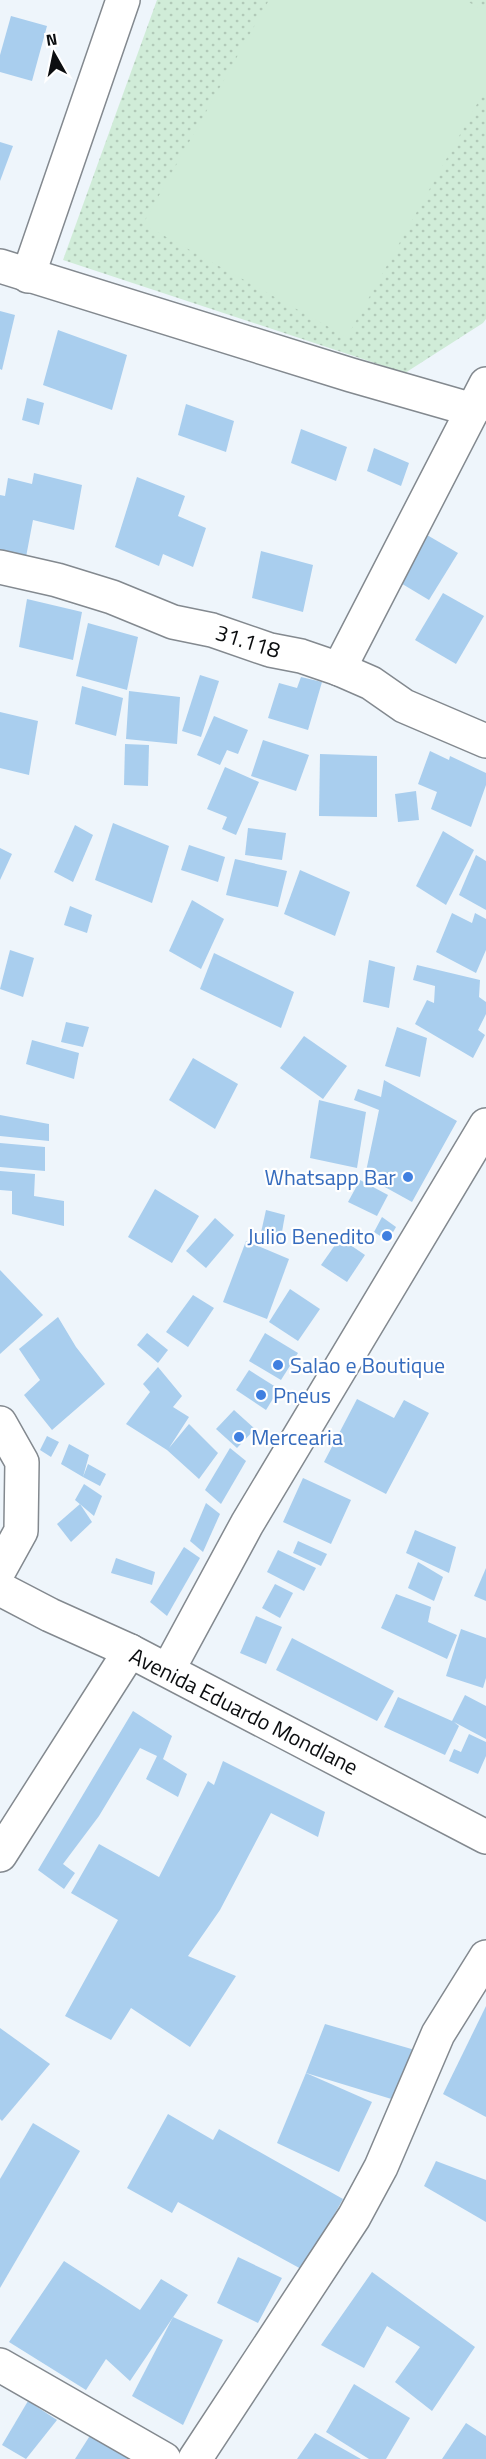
<svg xmlns="http://www.w3.org/2000/svg" width="486" height="2459" font-family="'Titillium Web',sans-serif">
  <style>
    .grass { fill: url(#grass-dots) }
    .pitch { fill: #d0ecd8 }
    .building { fill: #a9ceee }
    .lines { fill: none; stroke-linecap: round; stroke-linejoin: round }
    .street-casing { stroke: #83898f; stroke-width: 36 }
    .primary-casing { stroke: #83898f; stroke-width: 36 }
    .street { stroke: #fff; stroke-width: 33 }
    .primary { stroke: #fff; stroke-width: 33 }
    .shop-dot { fill: #3f7fe0; stroke: #fff; stroke-width: 2 }
    .labels { text-anchor: middle; stroke-width: 4.5; stroke-linejoin: round; paint-order: stroke }
    .street-label { font-size: 22px; fill: #0c0e10; stroke: #fff }
    .shop-label { font-size: 22px; fill: #366cbe; stroke: #fff; text-anchor: start }
  </style>
  <defs>
    <pattern id="grass-dots" width="8" height="8" patternUnits="userSpaceOnUse" patternTransform="scale(1.5)"><rect width="8" height="8" fill="#d0ecd8"/><path d="M2 2h.1M6 6h.1" fill="none" stroke="#b1c9b8" stroke-width="1.8" stroke-linecap="round"/></pattern>
  </defs>
  <rect width="100%" height="100%" fill="#eef5fb"/>
  <polygon class="grass" points="157,0 486,0 486,319 483,323 405,373 63,260"/>
  <polygon class="pitch" points="269,0 465,0 486,12 486,88 347,337 143,224"/>
  <g class="building">
    <polygon points="11,16 47,26 32,81 0,72 0,55"/>
    <polygon points="0,142 13,146 0,181"/>
    <polygon points="0,311 15,315 2,370 0,369"/>
    <polygon points="58,330 127,355 112,410 43,385"/>
    <polygon points="27,398 44,403 39,425 22,420"/>
    <polygon points="186,404 234,421 226,452 178,435"/>
    <polygon points="301,429 347,447 336,481 291,463"/>
    <polygon points="374,448 409,463 401,486 367,471"/>
    <polygon points="34,473 82,485 74,530 33,520 26,557 0,551 0,495 5,496 8,478 32,484"/>
    <polygon points="137,477 185,496 178,516 206,528 193,567 163,554 159,566 115,547"/>
    <polygon points="427,535 458,553 429,600 399,582"/>
    <polygon points="261,551 313,565 303,612 252,598"/>
    <polygon points="443,593 484,616 456,664 415,640"/>
    <polygon points="27,599 82,612 73,660 19,647"/>
    <polygon points="88,623 138,637 127,690 76,676"/>
    <polygon points="200,675 219,681 201,737 182,731"/>
    <polygon points="301,677 322,682 308,730 268,718 279,683 297,688"/>
    <polygon points="82,686 123,698 116,736 75,724"/>
    <polygon points="129,691 180,697 177,744 126,739"/>
    <polygon points="0,712 38,721 29,775 0,768"/>
    <polygon points="214,716 248,730 238,754 227,750 220,765 197,755"/>
    <polygon points="263,740 309,755 296,791 251,776"/>
    <polygon points="125,744 149,745 148,786 124,785"/>
    <polygon points="430,751 449,760 450,756 486,773 486,785 471,827 431,809 437,792 418,784"/>
    <polygon points="320,754 377,756 377,817 319,816"/>
    <polygon points="225,767 259,782 236,835 222,829 227,817 207,809"/>
    <polygon points="416,791 419,820 398,822 395,794"/>
    <polygon points="113,823 169,846 152,903 95,880"/>
    <polygon points="75,825 93,835 73,882 54,872"/>
    <polygon points="248,828 286,833 282,860 245,855"/>
    <polygon points="443,831 474,850 446,905 416,886"/>
    <polygon points="189,845 225,857 218,882 181,870"/>
    <polygon points="0,848 12,854 0,880"/>
    <polygon points="476,855 486,861 486,910 459,895"/>
    <polygon points="235,859 287,871 278,907 226,895"/>
    <polygon points="300,870 350,892 335,936 284,914"/>
    <polygon points="192,900 224,919 201,969 169,951"/>
    <polygon points="70,906 92,915 87,933 64,925"/>
    <polygon points="452,913 472,923 475,913 486,919 486,950 476,973 436,952"/>
    <polygon points="10,950 34,958 23,997 0,989"/>
    <polygon points="214,953 294,992 281,1028 200,989"/>
    <polygon points="369,960 395,967 389,1008 363,1002"/>
    <polygon points="417,965 480,980 479,997 486,1002 486,1014 478,1030 485,1035 473,1058 415,1024 427,1000 434,1003 435,986 413,980"/>
    <polygon points="66,1022 89,1027 83,1047 61,1042"/>
    <polygon points="397,1027 427,1038 420,1077 385,1066"/>
    <polygon points="304,1036 347,1066 323,1099 280,1068"/>
    <polygon points="32,1040 79,1053 74,1079 26,1064"/>
    <polygon points="193,1058 238,1084 215,1129 169,1100"/>
    <polygon points="384,1080 457,1121 412,1202 365,1176 379,1110 354,1100 358,1089 381,1097"/>
    <polygon points="319,1100 366,1112 357,1168 310,1158"/>
    <polygon points="0,1115 49,1124 49,1141 0,1136"/>
    <polygon points="0,1143 45,1147 45,1171 0,1167"/>
    <polygon points="0,1171 35,1174 34,1196 64,1201 64,1226 12,1214 12,1191 0,1190"/>
    <polygon points="360,1180 388,1195 377,1216 348,1202"/>
    <polygon points="155,1189 199,1216 172,1263 128,1237"/>
    <polygon points="266,1210 285,1215 280,1243 260,1237"/>
    <polygon points="382,1217 396,1227 388,1241 374,1232"/>
    <polygon points="215,1218 234,1235 206,1268 186,1251"/>
    <polygon points="340,1238 365,1255 347,1282 321,1265"/>
    <polygon points="246,1241 289,1259 267,1319 223,1302"/>
    <polygon points="0,1270 43,1315 0,1354"/>
    <polygon points="290,1289 320,1309 298,1341 269,1322"/>
    <polygon points="193,1295 214,1308 188,1347 166,1332"/>
    <polygon points="58,1317 76,1347 105,1384 52,1430 24,1395 40,1380 19,1349"/>
    <polygon points="147,1333 168,1350 158,1363 137,1345"/>
    <polygon points="265,1333 298,1353 281,1380 249,1361"/>
    <polygon points="158,1367 182,1396 173,1407 189,1417 169,1448 189,1424 218,1453 199,1479 167,1450 126,1424 150,1392 143,1384"/>
    <polygon points="249,1370 279,1389 266,1410 236,1390"/>
    <polygon points="357,1399 394,1418 404,1400 429,1413 386,1494 324,1462"/>
    <polygon points="234,1410 255,1429 237,1448 216,1429"/>
    <polygon points="47,1436 59,1442 51,1457 40,1450"/>
    <polygon points="69,1444 89,1455 83,1477 88,1464 106,1474 100,1486 83,1477 61,1464"/>
    <polygon points="230,1448 246,1461 221,1504 205,1490"/>
    <polygon points="303,1478 351,1500 331,1544 283,1522"/>
    <polygon points="84,1484 102,1496 94,1516 75,1500"/>
    <polygon points="206,1503 220,1514 203,1552 190,1541"/>
    <polygon points="80,1504 92,1522 71,1542 57,1524"/>
    <polygon points="415,1530 456,1547 449,1573 406,1553"/>
    <polygon points="298,1541 327,1554 321,1566 293,1553"/>
    <polygon points="184,1547 200,1558 167,1616 150,1602"/>
    <polygon points="278,1550 316,1568 304,1591 267,1572"/>
    <polygon points="116,1558 155,1572 152,1585 111,1573"/>
    <polygon points="418,1562 443,1577 434,1601 408,1588"/>
    <polygon points="486,1568 486,1601 474,1596"/>
    <polygon points="275,1584 293,1593 280,1618 262,1608"/>
    <polygon points="396,1594 431,1607 428,1622 457,1635 447,1659 381,1628"/>
    <polygon points="256,1616 282,1627 266,1664 240,1653"/>
    <polygon points="461,1629 486,1638 486,1678 483,1688 446,1676"/>
    <polygon points="292,1638 394,1691 377,1721 276,1670"/>
    <polygon points="465,1695 486,1706 486,1739 454,1722 459,1726 445,1755 384,1727 398,1697 452,1721"/>
    <polygon points="133,1711 172,1736 163,1759 187,1774 178,1797 146,1779 157,1756 140,1748 99,1816 63,1864 75,1873 64,1889 38,1870"/>
    <polygon points="469,1734 486,1742 486,1756 478,1774 449,1761 454,1749 461,1752"/>
    <polygon points="223,1761 325,1812 318,1837 271,1813 220,1910 188,1956 236,1976 190,2047 131,2008 111,2040 65,2016 118,1920 71,1893 99,1844 159,1877 208,1781 214,1785"/>
    <polygon points="486,2006 486,2117 443,2094"/>
    <polygon points="325,2024 415,2050 398,2101 306,2073"/>
    <polygon points="0,2028 50,2064 2,2121 0,2119"/>
    <polygon points="306,2073 372,2102 339,2172 277,2143"/>
    <polygon points="168,2114 213,2140 219,2129 343,2199 303,2270 178,2202 172,2213 127,2188"/>
    <polygon points="33,2123 80,2151 0,2288 0,2179"/>
    <polygon points="436,2161 486,2180 486,2222 424,2186"/>
    <polygon points="238,2257 282,2278 258,2323 217,2303"/>
    <polygon points="64,2261 140,2310 161,2279 188,2295 130,2381 106,2359 86,2390 9,2342"/>
    <polygon points="372,2272 475,2347 432,2411 395,2382 420,2347 387,2326 364,2368 321,2345"/>
    <polygon points="173,2317 223,2340 183,2425 132,2396"/>
    <polygon points="354,2384 410,2418 386,2459 369,2459 326,2432"/>
    <polygon points="28,2401 57,2420 26,2459 2,2445"/>
    <polygon points="466,2423 486,2436 486,2459 442,2459"/>
    <polygon points="315,2433 361,2459 297,2459"/>
    <polygon points="91,2434 136,2459 75,2459"/>
  </g>
  <g class="lines">
    <defs>
      <g id="street">
        <polyline points="0,266 351,375 473,410"/>
        <polyline points="28,276 123,0"/>
        <polyline points="0,567 57,580 112,597 173,622 212,630 270,650 301,656 339,669 371,683 404,706 486,741"/>
        <polyline points="339,669 486,384"/>
        <polyline points="0,1423 22,1462 21,1531 0,1569"/>
        <polyline points="168,1670 247,1524 486,1125"/>
        <polyline points="0,1855 130,1651"/>
        <polyline points="0,2365 164,2459"/>
        <polyline points="195,2459 354,2217 381,2167 438,2034 486,1957"/>
      </g>
      <polyline id="primary" points="0,1589 50,1615 130,1651 486,1837"/>
    </defs>
    <use href="#street" class="street-casing"/>
    <use href="#primary" class="primary-casing"/>
    <use href="#street" class="street"/>
    <use href="#primary" class="primary"/>
  </g>
  <g class="shop-dot">
    <circle cx="408" cy="1177" r="6"/>
    <circle cx="387" cy="1236" r="6"/>
    <circle cx="278" cy="1365" r="6"/>
    <circle cx="261" cy="1395" r="6"/>
    <circle cx="239" cy="1437" r="6"/>
  </g>
  <g class="labels">
    <g class="street-label">
      <text transform="translate(248 641) rotate(17)" y="8">31.118</text>
      <text transform="translate(244 1711) rotate(27)" y="8">Avenida Eduardo Mondlane</text>
    </g>
    <g class="shop-label">
      <text x="396" y="1185" text-anchor="end">Whatsapp Bar</text>
      <text x="375" y="1244" text-anchor="end">Julio Benedito</text>
      <text x="290" y="1373">Salao e Boutique</text>
      <text x="273" y="1403">Pneus</text>
      <text x="251" y="1445">Mercearia</text>
    </g>
  </g>
  <g transform="translate(54 54) rotate(351)" stroke="#ffffff" stroke-width="4.5" paint-order="stroke">
  <path d="M0-4.5L10 22L0 15L-10 22Z" fill="#0c0e10"/>
  <text y="-9" font-size="16" font-weight="bold" text-anchor="middle" fill="#0c0e10">N</text>
  </g>
</svg>
